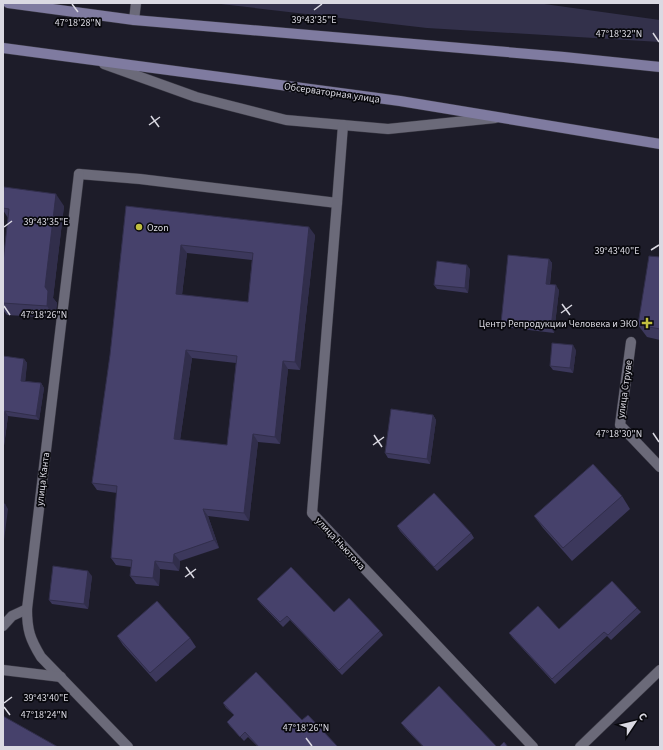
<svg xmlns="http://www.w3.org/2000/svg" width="663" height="750" font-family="'Source Sans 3',sans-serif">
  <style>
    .green { fill: #33314b }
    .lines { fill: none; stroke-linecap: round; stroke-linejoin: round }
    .service-casing { stroke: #3a3944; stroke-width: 11 }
    .minor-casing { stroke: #3a3944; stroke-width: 11 }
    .secondary-casing { stroke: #3a3944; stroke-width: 11 }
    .service { stroke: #6b6a79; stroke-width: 10 }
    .minor { stroke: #6b6a79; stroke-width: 10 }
    .secondary { stroke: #7f7ba0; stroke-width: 10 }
    .wall { fill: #3c385c; fill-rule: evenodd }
    .shaded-wall { fill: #312e4b }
    .building { fill: #46416b; stroke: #312e4b; fill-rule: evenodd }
    .ticks { fill: none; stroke: #dad9e2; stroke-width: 1.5 }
    .poi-dot { fill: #c0be40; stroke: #08080d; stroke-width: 1.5 }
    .labels { text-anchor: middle; stroke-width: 3.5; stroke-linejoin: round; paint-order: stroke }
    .street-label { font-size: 10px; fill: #dad9e2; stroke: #08080d }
    .poi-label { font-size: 10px; fill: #dad9e2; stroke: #08080d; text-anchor: start }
    .ticks-label { font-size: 10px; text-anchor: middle; fill: #dad9e2; stroke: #08080d; stroke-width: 3.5; stroke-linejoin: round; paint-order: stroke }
  </style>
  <rect width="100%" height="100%" fill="#1d1c29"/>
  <polygon class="green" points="212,3 537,3 660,20 660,42 427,28"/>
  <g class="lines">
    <defs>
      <g id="service">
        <polyline points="134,20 136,3"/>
        <polyline points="104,64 196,97 286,120 388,129 495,118"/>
        <polyline points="79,174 140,179 337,203 343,125"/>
        <polyline points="3,626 12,616 27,609"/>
      </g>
      <g id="minor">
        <path d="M79,174L27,609C27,630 30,639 41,657L128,747"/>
        <polyline points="337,203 312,513 533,747"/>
        <polyline points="631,342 620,425 660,467"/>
        <polyline points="3,670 61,677"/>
        <polyline points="580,747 660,670"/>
      </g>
      <g id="secondary">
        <polyline points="8,3 134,20 564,57 660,67"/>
        <polyline points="3,48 400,101 660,144"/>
      </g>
    </defs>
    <use href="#service" class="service-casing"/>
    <use href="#minor" class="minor-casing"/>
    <use href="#secondary" class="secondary-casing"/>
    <use href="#service" class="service"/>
    <use href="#minor" class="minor"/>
    <use href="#secondary" class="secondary"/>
  </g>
  <g class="wall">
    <polygon points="3,197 64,206 53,298 57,303 55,318 7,315 3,310 3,262 8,218 3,210"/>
    <path d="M126,206L315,235L300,370L288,369L280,444L258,442L249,521L208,516L219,548L180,561L179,571L160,569L159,586L136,584L130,576L131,567L116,565L111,558L117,493L97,490L92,483L110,355ZM187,253L252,260L248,302L182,295ZM192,358L236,363L227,445L180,440Z"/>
    <polygon points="660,257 660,340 647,337 638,325"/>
    <polygon points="549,259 552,263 550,285 559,290 554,333 504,327 501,323"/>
    <polygon points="470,269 468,293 437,289 434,285"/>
    <polygon points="576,350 573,373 553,370 550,366"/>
    <polygon points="3,356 24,359 27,363 25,381 41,383 44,388 39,420 8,416 3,453"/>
    <polygon points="433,415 436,420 430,464 388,458 385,453"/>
    <polygon points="622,496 630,509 572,561 543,528 534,516"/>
    <polygon points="397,526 471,533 474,538 437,571 400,531"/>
    <polygon points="92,576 88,609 52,604 49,600"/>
    <polygon points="257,599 334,612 380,631 383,635 342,675 290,620 283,627 260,603"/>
    <polygon points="637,608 641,612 611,640 607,636 555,684 512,637 509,633 559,629"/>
    <polygon points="117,636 190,638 196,647 156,682 123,645"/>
    <polygon points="223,703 302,720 338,747 258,747 248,737 244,741 230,726 227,722 234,715 226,708"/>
    <polygon points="401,723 497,747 423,747 405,728"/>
  </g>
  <g class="shaded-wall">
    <polygon points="56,194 64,206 53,298 57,303 55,318 47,306 45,287"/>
    <polygon points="309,227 315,235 300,370 295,362"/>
    <polygon points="181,245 187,253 181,302 176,294"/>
    <polygon points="549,259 552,263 549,289 546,284"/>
    <polygon points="467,265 470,269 468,293 465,288"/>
    <polygon points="556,285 559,290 554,333 551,328"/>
    <polygon points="573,345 576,350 573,373 570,368"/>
    <polygon points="186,350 192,358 179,447 174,439"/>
    <polygon points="24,359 27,363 25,385 21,381"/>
    <polygon points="283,361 288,369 280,444 275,437"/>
    <polygon points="41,383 44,388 39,420 36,416"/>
    <polygon points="5,411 8,416 3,453 3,424"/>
    <polygon points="433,415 436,420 430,464 427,459"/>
    <polygon points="253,434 258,442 249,521 244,513"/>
    <polygon points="5,504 8,509 3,548 3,519"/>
    <polygon points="203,509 208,516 219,548 214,540"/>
    <polygon points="174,554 180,561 179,571 173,563"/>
    <polygon points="155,561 160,569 159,586 153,578"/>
    <polygon points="88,571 92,576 88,609 84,604"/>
  </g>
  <g class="building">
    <polygon points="4,187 56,194 45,287 48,291 47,306 3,303 3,262 9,209 3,208 3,197"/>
    <path d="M126,206L309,227L295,362L283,361L275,437L253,434L244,513L203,509L214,540L174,554L173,563L155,561L153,578L130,576L132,560L111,558L117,486L92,483L110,355ZM181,245L253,253L248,302L176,294ZM186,350L237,356L227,445L174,439Z"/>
    <polygon points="508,255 549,259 546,284 556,285 551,328 501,323"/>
    <polygon points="649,256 660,257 660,329 638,325"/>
    <polygon points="437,261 467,265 465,288 434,285"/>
    <polygon points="552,343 573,345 570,368 550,366"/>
    <polygon points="3,356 24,359 21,381 41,383 36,416 5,411 3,424"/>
    <polygon points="391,409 433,415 427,459 385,453"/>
    <polygon points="593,464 622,496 563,548 534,516"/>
    <polygon points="434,493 471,533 434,567 397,526"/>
    <polygon points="3,504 5,504 3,519"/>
    <polygon points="53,566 88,571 84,604 49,600"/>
    <polygon points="291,567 334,612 349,598 380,631 339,670 287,616 280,622 257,599"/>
    <polygon points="612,581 637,608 608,635 604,632 552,679 509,633 538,606 559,629"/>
    <polygon points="157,601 190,638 150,673 117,636"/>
    <polygon points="256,672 302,720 308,715 338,747 259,747 245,732 240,737 227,722 234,715 223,703"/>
    <polygon points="439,686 497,747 424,747 401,723"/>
    <polygon points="3,716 58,747 3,747"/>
    <polygon points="504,742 508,747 499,747"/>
  </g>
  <path class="ticks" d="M72,4L78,12M314,10L322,4M653,33L659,42M151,116L159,127M149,125L160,117M4,227L12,221M651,250L659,245M562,304L570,315M4,306L10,315M561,313L572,305M653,433L659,442M374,435L382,447M373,445L384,437M186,567L194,578M185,577L196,569M4,703L12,697M4,707L10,715M306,738L312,746"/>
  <g class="poi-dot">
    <circle cx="139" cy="227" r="4"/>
    <path d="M645 317h4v4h4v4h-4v4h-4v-4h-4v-4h4z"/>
  </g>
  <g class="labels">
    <g class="street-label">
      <text transform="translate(332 92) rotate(8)" y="4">Обсерваторная улица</text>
      <text transform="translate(624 389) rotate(-82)" y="4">улица Струве</text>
      <text transform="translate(42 479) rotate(-83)" y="4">улица Канта</text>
      <text transform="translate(341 543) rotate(47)" y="4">улица Ньютона</text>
    </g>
    <g class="poi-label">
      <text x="147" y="231">Ozon</text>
      <text x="638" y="327" text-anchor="end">Центр Репродукции Человека и ЭКО</text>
    </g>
  </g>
  <g class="ticks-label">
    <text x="314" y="23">39°43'35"E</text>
    <text x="78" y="26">47°18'28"N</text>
    <text x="619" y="37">47°18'32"N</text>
    <text x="46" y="225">39°43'35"E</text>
    <text x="617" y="254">39°43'40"E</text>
    <text x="44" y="318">47°18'26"N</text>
    <text x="619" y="437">47°18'30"N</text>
    <text x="46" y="701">39°43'40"E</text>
    <text x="44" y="718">47°18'24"N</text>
    <text x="306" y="731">47°18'26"N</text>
  </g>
  <rect width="663" height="750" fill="none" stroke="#dad9e2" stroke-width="8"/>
  <g transform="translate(635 722) rotate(55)" stroke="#08080d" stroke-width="3" paint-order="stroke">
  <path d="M0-3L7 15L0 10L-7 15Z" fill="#dad9e2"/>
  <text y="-6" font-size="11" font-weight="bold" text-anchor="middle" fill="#dad9e2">С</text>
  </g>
</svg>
